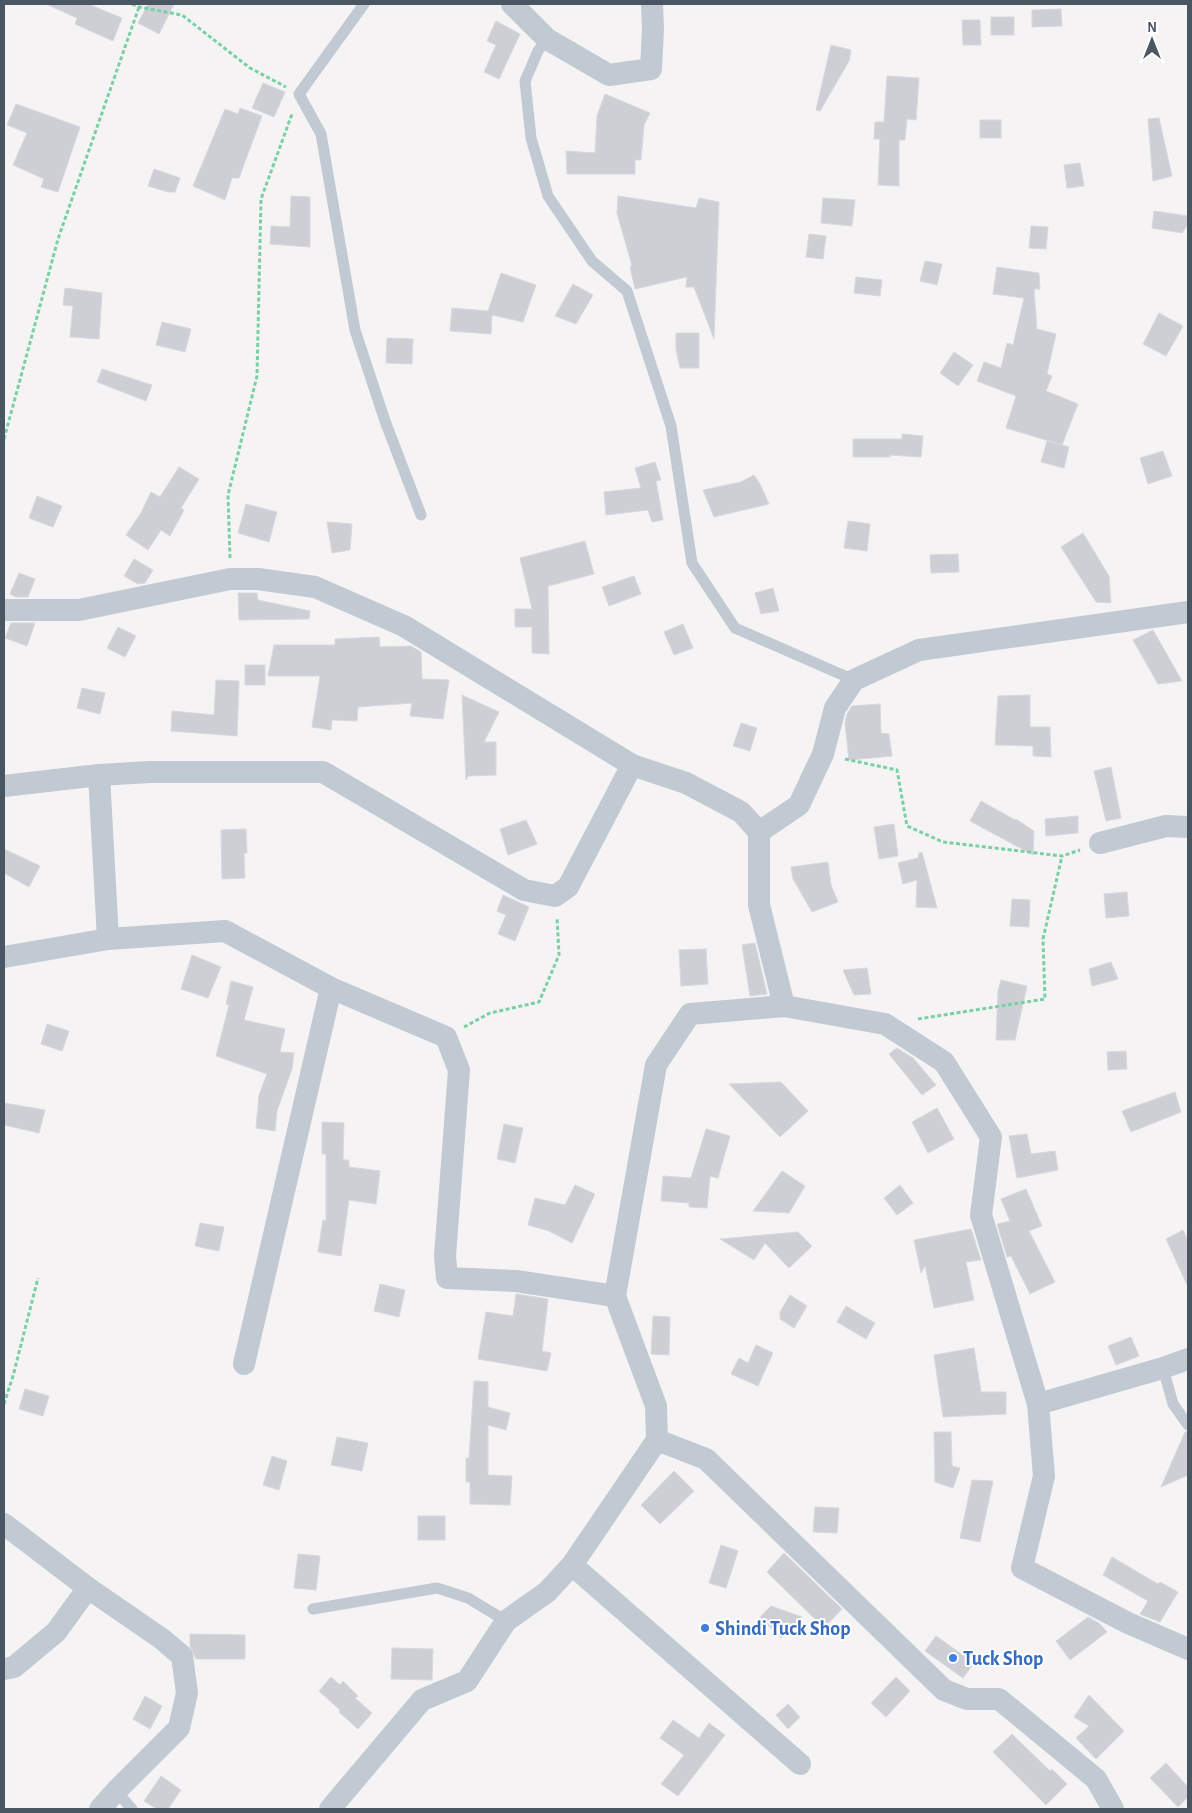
<svg xmlns="http://www.w3.org/2000/svg" width="1192" height="1813" font-family="'Alegreya Sans',sans-serif">
  <style>
    .building { fill: #cdcfd5; stroke: #d7d9de }
    .lines { fill: none; stroke-linecap: round; stroke-linejoin: round }
    .path { stroke: #7ad0a6; stroke-width: 3; stroke-dasharray: 4 2.5; stroke-linecap: butt }
    .service { stroke: #c1cad2; stroke-width: 11 }
    .minor { stroke: #c1cad2; stroke-width: 22 }
    .shop-dot { fill: #3f7fe0; stroke: #fff; stroke-width: 2 }
    .labels { text-anchor: middle; stroke-width: 4; stroke-linejoin: round; paint-order: stroke }
    .shop-label { font-size: 20px; font-weight: bold; fill: #366cbe; stroke: #fff; text-anchor: start }
  </style>
  <rect width="100%" height="100%" fill="#f5f3f3"/>
  <g class="building">
    <polygon points="46,4 88,4 122,18 113,41 75,24 77,18"/>
    <polygon points="148,4 174,4 159,34 138,23"/>
    <polygon points="1061,9 1062,26 1032,27 1032,10"/>
    <rect x="991" y="17" width="23" height="18"/>
    <polygon points="962,20 980,20 981,45 963,45"/>
    <polygon points="496,21 520,34 499,79 484,72 496,45 487,41"/>
    <polygon points="831,45 851,50 849,61 820,111 816,110"/>
    <polygon points="887,76 919,78 916,120 907,119 905,140 899,140 899,186 878,185 880,139 874,139 875,122 884,122"/>
    <polygon points="263,83 285,92 274,117 252,108"/>
    <polygon points="605,94 650,113 644,125 641,160 635,160 635,174 567,174 566,151 595,153 597,116"/>
    <polygon points="16,104 80,127 58,192 41,187 44,179 13,165 27,133 7,125"/>
    <polygon points="240,108 262,116 239,178 232,178 225,200 193,186 225,109 238,114"/>
    <polygon points="1159,118 1172,176 1153,181 1148,119"/>
    <rect x="980" y="120" width="21" height="18"/>
    <polygon points="1080,163 1084,186 1067,188 1064,165"/>
    <polygon points="154,169 180,178 175,192 168,192 148,186"/>
    <polygon points="291,196 310,197 310,247 270,244 271,226 290,227"/>
    <polygon points="618,196 696,208 699,198 719,202 714,339 694,287 686,287 687,277 635,289 630,267 632,266 617,213"/>
    <polygon points="823,198 855,200 852,226 821,223"/>
    <polygon points="1154,211 1188,216 1188,224 1182,233 1152,228"/>
    <polygon points="1031,226 1048,227 1046,249 1029,248"/>
    <polygon points="809,234 826,236 823,259 806,257"/>
    <polygon points="925,261 942,264 937,285 920,281"/>
    <polygon points="997,267 1039,273 1040,289 1034,289 1037,329 1056,334 1047,374 1052,376 1046,391 1078,404 1062,445 1006,428 1016,396 977,381 984,362 1001,368 1007,343 1013,345 1024,298 993,294"/>
    <polygon points="501,273 536,285 523,322 492,315 491,334 450,331 452,308 488,311"/>
    <polygon points="856,277 882,280 880,296 854,293"/>
    <polygon points="573,284 593,295 576,324 555,316"/>
    <polygon points="65,288 102,293 99,339 70,337 73,306 63,305"/>
    <polygon points="1159,313 1183,326 1166,356 1143,344"/>
    <polygon points="162,322 191,329 185,352 156,345"/>
    <polygon points="676,333 699,333 699,368 680,368 676,349"/>
    <polygon points="387,338 413,339 412,364 386,363"/>
    <polygon points="954,352 973,365 958,386 940,373"/>
    <polygon points="102,369 152,385 146,401 97,382"/>
    <polygon points="902,434 923,436 921,457 890,455 890,457 853,457 853,439 902,439"/>
    <polygon points="1047,441 1069,447 1064,468 1041,462"/>
    <polygon points="1163,451 1172,476 1148,484 1140,458"/>
    <polygon points="655,462 661,480 656,481 663,520 652,522 648,510 606,515 604,492 641,488 635,468"/>
    <polygon points="179,467 199,479 181,508 184,510 170,536 161,530 148,550 126,535 141,513 151,492 160,497"/>
    <polygon points="754,475 760,484 769,504 714,517 703,490 741,482"/>
    <polygon points="37,496 62,506 53,527 29,518"/>
    <polygon points="246,504 277,512 269,542 238,533"/>
    <polygon points="848,521 870,524 867,551 844,548"/>
    <polygon points="327,522 352,524 350,550 332,553"/>
    <polygon points="1083,533 1109,576 1111,603 1096,602 1061,547"/>
    <polygon points="585,541 594,574 548,586 549,654 532,653 532,627 515,627 515,609 532,609 520,558"/>
    <polygon points="958,554 959,572 931,573 930,555"/>
    <polygon points="134,559 153,570 145,583 138,584 124,576"/>
    <polygon points="19,573 35,579 28,597 16,597 10,594"/>
    <polygon points="634,576 641,594 609,606 602,587"/>
    <polygon points="773,588 779,611 761,614 755,593"/>
    <polygon points="238,593 257,593 258,600 310,611 309,619 239,620"/>
    <polygon points="11,623 35,623 27,646 5,638"/>
    <polygon points="683,624 693,648 674,655 664,632"/>
    <polygon points="118,627 136,636 125,657 107,648"/>
    <polygon points="1153,630 1182,681 1158,684 1133,640"/>
    <polygon points="379,637 380,647 411,646 421,652 422,679 449,680 443,719 410,716 412,703 358,707 357,721 332,720 331,730 312,727 320,676 268,676 274,645 335,645 335,639"/>
    <rect x="245" y="665" width="20" height="20"/>
    <polygon points="216,680 239,681 237,736 171,731 172,711 214,715"/>
    <polygon points="82,688 105,693 100,714 77,708"/>
    <polygon points="462,695 499,712 484,742 496,742 496,775 468,776 466,780"/>
    <polygon points="1030,695 1030,727 1050,727 1051,757 1033,756 1033,746 995,745 998,696"/>
    <polygon points="880,704 881,733 889,734 892,756 849,760 845,723 847,714 852,706"/>
    <polygon points="741,723 757,728 750,751 733,746"/>
    <polygon points="1111,767 1121,818 1106,821 1094,771"/>
    <polygon points="981,801 1015,820 1016,819 1034,831 1033,855 970,821"/>
    <polygon points="1078,816 1078,833 1046,836 1045,819"/>
    <polygon points="526,820 537,844 508,855 500,829"/>
    <polygon points="894,824 898,856 879,859 874,827"/>
    <polygon points="246,829 247,853 244,853 245,878 222,879 221,830"/>
    <polygon points="4,849 40,866 29,887 4,873"/>
    <polygon points="922,852 937,908 916,907 917,880 903,884 898,863 918,858 919,853"/>
    <polygon points="828,862 831,885 838,902 812,912 793,879 791,867"/>
    <polygon points="1127,892 1129,916 1106,918 1104,894"/>
    <polygon points="503,895 529,907 515,941 498,934 506,915 497,911"/>
    <polygon points="1012,899 1030,900 1029,927 1010,926"/>
    <polygon points="755,943 767,994 750,996 742,945"/>
    <polygon points="706,949 708,984 681,986 679,950"/>
    <polygon points="192,955 221,967 208,998 181,989"/>
    <polygon points="1111,962 1118,979 1092,986 1089,969"/>
    <polygon points="867,968 871,994 854,995 843,970"/>
    <polygon points="1001,980 1027,986 1015,1040 996,1040 998,991"/>
    <polygon points="231,981 253,987 244,1020 285,1029 280,1052 294,1053 292,1069 277,1111 275,1131 256,1128 259,1095 267,1074 216,1056 229,1005 226,1004"/>
    <polygon points="47,1024 69,1031 62,1051 41,1044"/>
    <polygon points="897,1048 913,1058 936,1085 922,1095 889,1054"/>
    <polygon points="1126,1051 1127,1069 1108,1070 1107,1052"/>
    <polygon points="781,1082 808,1111 780,1137 729,1084"/>
    <polygon points="1175,1092 1181,1112 1131,1132 1122,1111"/>
    <polygon points="4,1103 45,1110 39,1133 4,1125"/>
    <polygon points="937,1108 954,1139 928,1153 912,1122"/>
    <polygon points="322,1122 344,1123 343,1160 349,1160 349,1167 380,1171 376,1204 349,1200 341,1256 318,1252 323,1220 326,1221 326,1154 322,1154"/>
    <polygon points="504,1124 523,1128 515,1163 497,1159"/>
    <polygon points="706,1129 730,1136 718,1178 710,1176 707,1208 689,1207 689,1203 661,1201 663,1176 691,1178"/>
    <polygon points="1027,1134 1031,1154 1055,1151 1058,1170 1017,1178 1009,1136"/>
    <polygon points="782,1171 805,1186 789,1213 753,1211"/>
    <polygon points="575,1185 595,1194 572,1243 549,1231 528,1225 535,1198 565,1205"/>
    <polygon points="900,1185 913,1203 897,1215 884,1198"/>
    <polygon points="1026,1189 1042,1226 1029,1231 1055,1282 1030,1294 1011,1256 1007,1257 997,1224 1010,1221 1001,1199"/>
    <polygon points="200,1223 224,1227 219,1251 195,1246"/>
    <polygon points="971,1229 981,1260 966,1262 974,1300 934,1308 925,1266 921,1273 914,1240"/>
    <polygon points="1183,1230 1188,1241 1188,1287 1166,1239"/>
    <polygon points="798,1232 812,1246 789,1268 765,1243 754,1260 720,1239"/>
    <polygon points="380,1284 405,1290 399,1317 374,1311"/>
    <polygon points="516,1294 548,1299 542,1351 551,1353 547,1371 478,1359 486,1312 513,1316"/>
    <polygon points="790,1295 807,1306 794,1328 780,1319 780,1312"/>
    <polygon points="846,1306 875,1323 866,1339 837,1322"/>
    <polygon points="653,1316 670,1317 669,1355 651,1354"/>
    <polygon points="1131,1337 1139,1356 1116,1365 1108,1346"/>
    <polygon points="756,1345 773,1353 758,1386 731,1374 739,1358 748,1363"/>
    <polygon points="974,1348 981,1392 1006,1392 1006,1414 943,1417 934,1355"/>
    <polygon points="474,1381 488,1382 488,1407 510,1413 506,1430 488,1425 488,1475 512,1476 510,1505 470,1504 470,1482 466,1482 466,1458 469,1458"/>
    <polygon points="25,1389 49,1396 43,1416 19,1409"/>
    <polygon points="934,1432 951,1432 952,1466 960,1468 953,1488 935,1482"/>
    <polygon points="1185,1432 1188,1432 1188,1475 1161,1487"/>
    <polygon points="337,1437 368,1443 362,1471 331,1465"/>
    <polygon points="272,1456 287,1461 279,1490 263,1485"/>
    <polygon points="674,1471 694,1491 660,1524 641,1505"/>
    <polygon points="972,1480 993,1481 980,1542 960,1538"/>
    <polygon points="815,1507 839,1508 837,1533 813,1532"/>
    <rect x="418" y="1516" width="27" height="24"/>
    <polygon points="721,1545 738,1551 726,1588 709,1583"/>
    <polygon points="784,1553 842,1609 824,1628 767,1572"/>
    <polygon points="298,1554 320,1556 316,1590 294,1588"/>
    <polygon points="1112,1557 1158,1584 1160,1582 1178,1592 1160,1622 1140,1614 1148,1601 1103,1575"/>
    <polygon points="771,1606 802,1617 781,1638 760,1617"/>
    <polygon points="1088,1617 1100,1624 1107,1632 1070,1660 1056,1641"/>
    <polygon points="190,1634 245,1635 245,1659 196,1659 190,1646"/>
    <polygon points="936,1636 974,1663 963,1678 925,1651"/>
    <polygon points="392,1648 433,1649 432,1680 391,1679"/>
    <polygon points="331,1677 340,1685 343,1681 358,1696 355,1698 372,1713 358,1729 339,1712 340,1710 319,1691"/>
    <polygon points="896,1677 910,1691 886,1717 871,1703"/>
    <polygon points="1089,1695 1124,1731 1096,1759 1076,1738 1089,1726 1074,1717"/>
    <polygon points="145,1696 162,1706 150,1729 133,1719"/>
    <polygon points="788,1704 800,1717 788,1729 776,1715"/>
    <polygon points="673,1720 699,1738 709,1723 725,1735 678,1796 661,1784 684,1755 660,1738"/>
    <polygon points="1012,1734 1050,1771 1052,1769 1067,1784 1046,1805 993,1752"/>
    <polygon points="1166,1763 1188,1787 1188,1797 1178,1807 1150,1778"/>
    <polygon points="161,1776 181,1790 168,1809 157,1809 144,1801"/>
  </g>
  <g class="lines">
    <g class="path">
      <polyline points="132,4 139,7 182,15 250,68 286,87"/>
      <polyline points="4,439 58,239 139,7"/>
      <polyline points="230,558 228,495 257,376 261,199 292,114"/>
      <polyline points="845,759 897,770 907,826 943,842 1062,856 1080,850"/>
      <polyline points="918,1019 1045,999 1043,939 1062,856"/>
      <polyline points="464,1027 490,1013 539,1002 559,955 557,917"/>
      <polyline points="4,1404 13,1376 38,1278"/>
    </g>
    <g class="service">
      <polyline points="364,4 299,94 321,134 355,330 385,421 421,515"/>
      <polyline points="547,39 538,51 525,81 531,138 548,196 592,261 627,291 671,426 692,563 735,628 854,680"/>
      <polyline points="1163,1368 1173,1404 1188,1425"/>
      <polyline points="313,1609 437,1588 468,1598 506,1621"/>
      <polyline points="116,1791 132,1809"/>
    </g>
    <g class="minor">
      <polyline points="512,4 547,39 609,75 651,69 653,29 652,4"/>
      <polyline points="4,610 79,610 230,579 258,579 315,587 404,626 632,765 686,783 741,812 759,832 759,905 784,1006"/>
      <polyline points="99,775 108,939"/>
      <polyline points="4,786 99,775 150,772 323,772 524,890 555,896 568,887 632,765"/>
      <polyline points="759,832 799,805 823,754 835,708 854,680 919,650 1188,612"/>
      <polyline points="1100,843 1166,826 1188,827"/>
      <polyline points="4,957 108,939 225,931 331,988 446,1037 459,1070 445,1256 447,1278 516,1281 615,1296"/>
      <polyline points="244,1364 331,988"/>
      <polyline points="1038,1404 1163,1368 1188,1359"/>
      <polyline points="657,1440 706,1459 944,1690 967,1699 999,1699 1096,1779 1113,1809"/>
      <polyline points="4,1524 88,1588 162,1639 182,1656 187,1693 179,1728 116,1791 100,1809"/>
      <polyline points="572,1565 800,1764"/>
      <polyline points="4,1669 14,1667 56,1632 88,1588"/>
      <polyline points="330,1809 422,1700 467,1681 506,1621 547,1592 572,1565 657,1440 656,1406 615,1296 656,1065 690,1014 784,1006 885,1024 944,1062 991,1137 981,1215 1038,1404 1044,1476 1022,1568 1128,1623 1188,1649"/>
    </g>
  </g>
  <g class="shop-dot">
    <circle cx="705" cy="1628" r="5"/>
    <circle cx="953" cy="1658" r="5"/>
  </g>
  <g class="labels">
    <g class="shop-label">
      <text x="715" y="1635">Shindi Tuck Shop</text>
      <text x="963" y="1665">Tuck Shop</text>
    </g>
  </g>
  <rect width="1192" height="1813" fill="none" stroke="#4a5661" stroke-width="10"/>
  <g transform="translate(1152 40)" stroke="#ffffff" stroke-width="4" paint-order="stroke">
  <path d="M0-4L9 19L0 12L-9 19Z" fill="#4a5661"/>
  <text y="-8" font-size="14" font-weight="bold" text-anchor="middle" fill="#4a5661">N</text>
  </g>
</svg>
